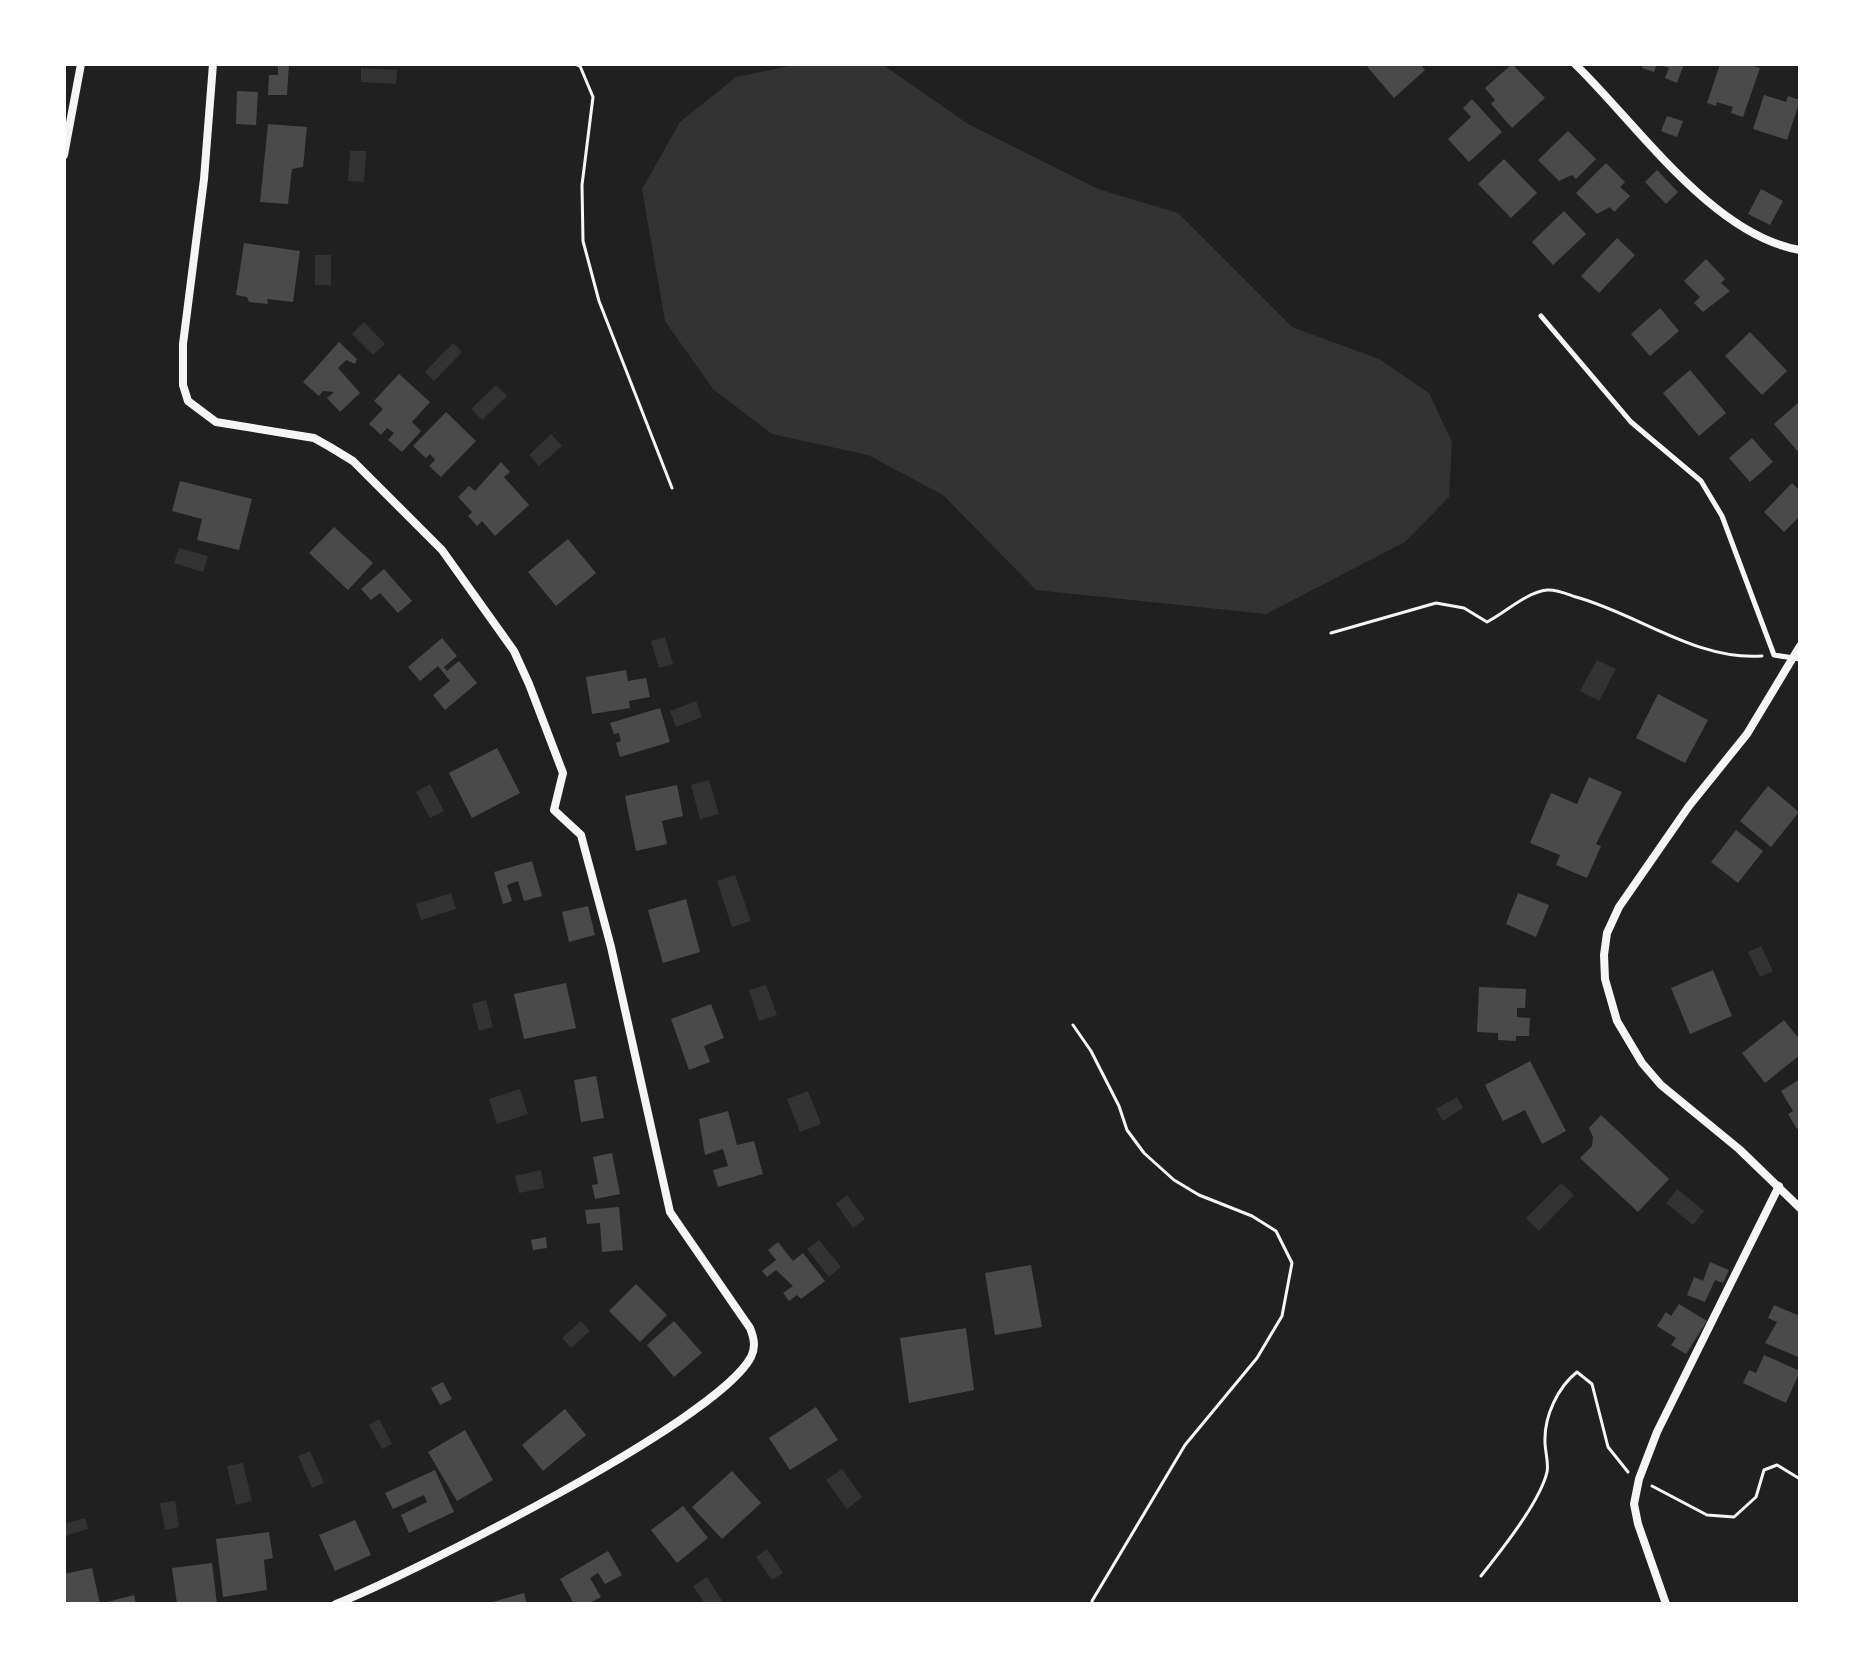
<svg xmlns="http://www.w3.org/2000/svg" width="1864" height="1668" font-family="'Alegreya Sans',sans-serif">
  <style>
    .green { fill: #202020 }
    .water { fill: #333 }
    .building { fill: #4a4a4a }
    .lines { fill: none; stroke-linecap: round; stroke-linejoin: round }
    .path { stroke: #f5f5f5; stroke-width: 3 }
    .service { stroke: #f5f5f5; stroke-width: 5 }
    .minor { stroke: #f5f5f5; stroke-width: 8 }
  </style>
  <rect width="100%" height="100%" fill="#111"/>
  <rect class="green" x="64" y="64" width="1736" height="1540"/>
  <g class="water">
    <polygon points="799,64 882,64 968,124 1098,189 1178,213 1292,327 1379,359 1429,393 1452,442 1449,497 1405,542 1266,614 1036,590 943,495 868,455 772,434 713,389 665,321 642,189 680,122 736,77"/>
    <polygon points="361,68 397,70 396,84 361,82"/>
    <polygon points="350,151 366,151 364,182 348,181"/>
    <rect x="315" y="255" width="16" height="30"/>
    <polygon points="364,322 385,344 373,355 352,334"/>
    <polygon points="453,343 462,352 434,381 425,372"/>
    <polygon points="496,385 507,396 482,420 471,409"/>
    <polygon points="551,434 562,446 539,466 529,455"/>
    <polygon points="179,548 208,556 203,572 174,563"/>
    <polygon points="665,637 673,664 659,668 651,641"/>
    <polygon points="1597,660 1616,669 1599,701 1580,691"/>
    <polygon points="696,701 702,717 676,727 670,711"/>
    <polygon points="709,780 719,814 700,819 691,785"/>
    <polygon points="430,784 444,811 430,818 416,792"/>
    <polygon points="735,875 751,921 732,927 717,881"/>
    <polygon points="451,893 456,909 421,920 416,904"/>
    <polygon points="1761,946 1773,971 1760,977 1748,952"/>
    <polygon points="766,985 777,1015 759,1021 749,990"/>
    <polygon points="486,1000 493,1027 479,1031 472,1004"/>
    <polygon points="520,1089 528,1114 497,1124 489,1099"/>
    <polygon points="808,1091 821,1124 800,1132 787,1099"/>
    <polygon points="1457,1097 1463,1108 1443,1121 1436,1109"/>
    <polygon points="541,1170 544,1188 519,1193 515,1176"/>
    <polygon points="1561,1183 1574,1195 1539,1231 1526,1218"/>
    <polygon points="1677,1189 1704,1211 1693,1225 1666,1203"/>
    <polygon points="847,1195 865,1219 853,1228 836,1204"/>
    <polygon points="819,1240 841,1267 829,1277 807,1249"/>
    <polygon points="581,1321 590,1331 571,1348 562,1338"/>
    <polygon points="379,1419 392,1444 382,1449 369,1425"/>
    <polygon points="310,1451 324,1483 312,1488 298,1456"/>
    <polygon points="243,1463 252,1501 236,1505 227,1466"/>
    <polygon points="842,1469 862,1497 847,1509 826,1480"/>
    <polygon points="175,1501 179,1527 165,1530 160,1503"/>
    <polygon points="85,1518 88,1529 64,1536 64,1524"/>
    <polygon points="767,1549 783,1573 772,1580 756,1557"/>
    <polygon points="707,1577 724,1604 705,1604 693,1586"/>
  </g>
  <g class="building">
    <polygon points="270,64 289,64 287,95 268,95 269,75 278,75 278,67"/>
    <polygon points="1365,64 1420,64 1425,70 1394,98"/>
    <polygon points="1512,64 1545,98 1512,128 1491,104 1495,100 1485,88"/>
    <polygon points="1643,64 1657,64 1654,72 1642,68"/>
    <polygon points="1658,64 1684,64 1677,83 1665,78 1669,68"/>
    <polygon points="1720,64 1746,64 1760,68 1743,117 1731,113 1733,107 1717,102 1716,106 1707,103"/>
    <polygon points="237,91 258,92 256,125 236,124"/>
    <polygon points="1764,95 1786,102 1788,96 1800,100 1787,140 1753,129"/>
    <polygon points="1472,99 1502,132 1469,162 1448,139 1471,117 1463,108"/>
    <polygon points="1667,116 1683,121 1677,137 1661,131"/>
    <polygon points="268,124 307,127 303,167 292,169 288,204 260,202"/>
    <polygon points="1568,131 1596,159 1576,179 1572,175 1559,181 1538,160"/>
    <polygon points="1504,159 1537,193 1511,218 1478,184"/>
    <polygon points="1606,163 1625,182 1620,187 1630,196 1614,212 1610,207 1597,214 1576,193"/>
    <polygon points="1657,170 1678,192 1666,204 1645,182"/>
    <polygon points="1761,189 1783,201 1770,225 1748,214"/>
    <polygon points="1564,211 1586,234 1553,265 1532,242"/>
    <polygon points="1617,238 1635,255 1599,293 1581,276"/>
    <polygon points="244,243 300,251 293,302 267,299 268,304 249,302 247,297 236,295"/>
    <polygon points="1706,259 1725,279 1721,283 1730,291 1703,312 1694,303 1700,297 1684,281"/>
    <polygon points="1660,308 1679,331 1650,356 1631,334"/>
    <polygon points="1750,332 1787,371 1762,395 1725,356"/>
    <polygon points="339,342 357,359 355,364 346,360 338,368 360,393 340,412 327,398 334,392 323,391 319,396 303,382"/>
    <polygon points="1690,370 1726,413 1699,436 1663,393"/>
    <polygon points="399,374 430,402 412,422 421,431 402,452 388,440 394,433 387,428 381,435 369,424 383,409 374,401"/>
    <polygon points="1800,401 1800,454 1774,424"/>
    <polygon points="446,412 476,441 441,477 429,466 435,460 430,454 426,458 413,446"/>
    <polygon points="1752,438 1773,462 1750,482 1729,458"/>
    <polygon points="501,462 510,472 504,477 529,505 495,536 482,521 477,526 468,516 472,512 458,497 469,486 475,491"/>
    <polygon points="180,481 252,499 239,550 197,540 202,519 172,511"/>
    <polygon points="1792,483 1800,491 1800,516 1784,532 1764,512"/>
    <polygon points="334,527 373,563 348,590 309,553"/>
    <polygon points="568,539 596,573 556,606 528,572"/>
    <polygon points="384,569 412,601 398,613 380,593 371,600 361,589"/>
    <polygon points="442,638 457,656 444,667 447,671 459,661 477,683 445,710 433,695 450,681 438,666 420,681 408,667"/>
    <polygon points="626,670 628,681 646,678 650,697 629,701 630,708 592,714 586,677"/>
    <polygon points="1658,694 1708,720 1685,763 1636,738"/>
    <polygon points="660,708 670,742 620,757 616,743 621,741 619,733 614,734 610,723"/>
    <polygon points="497,748 520,793 472,818 449,773"/>
    <polygon points="1589,777 1622,792 1596,844 1601,846 1587,878 1556,865 1560,855 1530,843 1551,793 1577,804"/>
    <polygon points="677,785 683,816 662,821 667,844 636,851 625,796"/>
    <polygon points="1768,786 1799,812 1771,847 1740,821"/>
    <polygon points="1736,830 1763,851 1738,883 1711,862"/>
    <polygon points="532,861 542,896 524,901 518,881 507,885 512,901 503,904 494,872"/>
    <polygon points="1518,893 1549,905 1536,937 1506,924"/>
    <polygon points="686,899 700,952 663,963 648,910"/>
    <polygon points="588,906 595,935 569,942 562,912"/>
    <polygon points="1713,970 1732,1016 1690,1034 1671,988"/>
    <polygon points="566,983 576,1028 524,1039 514,994"/>
    <polygon points="1479,987 1526,989 1525,1008 1517,1008 1517,1017 1530,1018 1529,1036 1516,1036 1516,1041 1498,1040 1498,1033 1477,1032"/>
    <polygon points="711,1004 724,1038 704,1046 710,1062 689,1070 671,1019"/>
    <polygon points="1784,1020 1800,1040 1800,1055 1765,1083 1742,1053"/>
    <polygon points="1530,1061 1566,1131 1542,1144 1525,1110 1503,1121 1485,1085"/>
    <polygon points="596,1076 604,1118 581,1122 574,1080"/>
    <polygon points="1800,1079 1800,1128 1797,1129 1788,1114 1793,1111 1781,1091"/>
    <polygon points="728,1111 737,1145 754,1141 763,1174 718,1187 713,1170 728,1166 723,1149 705,1155 699,1119"/>
    <polygon points="1601,1115 1669,1179 1638,1212 1580,1158 1592,1146 1593,1137 1589,1128"/>
    <polygon points="612,1153 620,1194 595,1199 592,1185 598,1184 593,1157"/>
    <polygon points="619,1207 623,1250 602,1252 600,1223 587,1224 585,1210"/>
    <polygon points="546,1237 547,1248 533,1250 531,1240"/>
    <polygon points="778,1242 793,1261 803,1253 825,1281 801,1299 797,1295 789,1301 783,1293 793,1286 776,1270 767,1277 762,1271 776,1260 768,1250"/>
    <polygon points="1710,1262 1729,1270 1723,1283 1715,1280 1705,1302 1687,1295 1694,1277 1703,1281"/>
    <polygon points="1031,1265 1042,1327 995,1335 985,1273"/>
    <polygon points="636,1284 667,1315 640,1342 609,1311"/>
    <polygon points="1679,1304 1707,1321 1686,1354 1671,1345 1676,1338 1657,1326 1666,1312 1671,1316"/>
    <polygon points="1774,1305 1800,1316 1798,1357 1765,1343 1777,1322 1768,1318"/>
    <polygon points="674,1321 702,1353 674,1377 647,1345"/>
    <polygon points="966,1328 974,1390 909,1403 900,1338"/>
    <polygon points="1764,1355 1800,1371 1786,1403 1743,1383 1749,1370 1756,1373"/>
    <polygon points="443,1382 452,1399 440,1405 431,1388"/>
    <polygon points="816,1407 838,1440 790,1470 769,1438"/>
    <polygon points="565,1409 586,1435 543,1471 522,1445"/>
    <polygon points="465,1430 493,1480 457,1501 428,1452"/>
    <polygon points="435,1470 454,1512 409,1533 401,1515 427,1502 424,1495 393,1509 385,1493"/>
    <polygon points="732,1471 761,1503 722,1539 692,1507"/>
    <polygon points="683,1506 708,1538 677,1563 651,1530"/>
    <polygon points="355,1520 371,1555 335,1571 319,1535"/>
    <polygon points="269,1532 273,1558 264,1560 267,1590 223,1597 216,1539"/>
    <polygon points="608,1551 622,1575 605,1584 598,1573 590,1578 601,1597 588,1604 574,1604 560,1579"/>
    <polygon points="212,1563 217,1604 177,1604 172,1568"/>
    <polygon points="92,1568 100,1604 64,1604 64,1574"/>
    <polygon points="524,1593 527,1604 489,1604 489,1603"/>
    <polygon points="134,1595 136,1604 103,1604 103,1603"/>
  </g>
  <g class="lines">
    <g class="path">
      <polyline points="575,64 580,66 593,97 582,185 583,241 599,301 672,488"/>
      <path d="M1331,633L1436,603L1464,608L1487,622C1506,612 1527,592 1547,590C1556,589 1567,594 1576,597C1638,614 1697,661 1762,656"/>
      <polyline points="1073,1025 1091,1051 1119,1106 1127,1130 1144,1153 1174,1180 1199,1195 1252,1216 1276,1231 1292,1263 1282,1316 1257,1358 1185,1445 1092,1601"/>
      <polyline points="1652,1486 1707,1515 1734,1517 1756,1497 1764,1470 1777,1465 1800,1479"/>
      <path d="M1481,1576C1500,1552 1540,1502 1547,1472C1549,1464 1545,1451 1545,1442C1544,1416 1558,1387 1577,1372L1592,1384L1608,1447L1628,1472"/>
    </g>
    <polyline class="service" points="1541,316 1631,422 1701,481 1722,516 1774,655 1800,659"/>
    <g class="minor">
      <path d="M213,64L204,179L183,344V385L188,401L216,422L314,438L330,447L353,461L442,550L514,651L529,684L563,773L554,810L581,835L611,947L670,1212L750,1328C754,1338 756,1347 751,1357C717,1421 413,1573 336,1604"/>
      <path d="M1575,64C1637,124 1712,235 1800,250"/>
      <polyline points="64,155 81,64"/>
      <polyline points="1800,646 1747,734 1689,806 1619,907 1607,933 1604,955 1605,979 1617,1021 1642,1063 1661,1085 1739,1149 1800,1208"/>
      <polyline points="1666,1604 1638,1524 1634,1504 1639,1479 1657,1432 1779,1186"/>
    </g>
  </g>
  <rect width="1864" height="1668" fill="none" stroke="#ffffff" stroke-width="132"/>
</svg>
